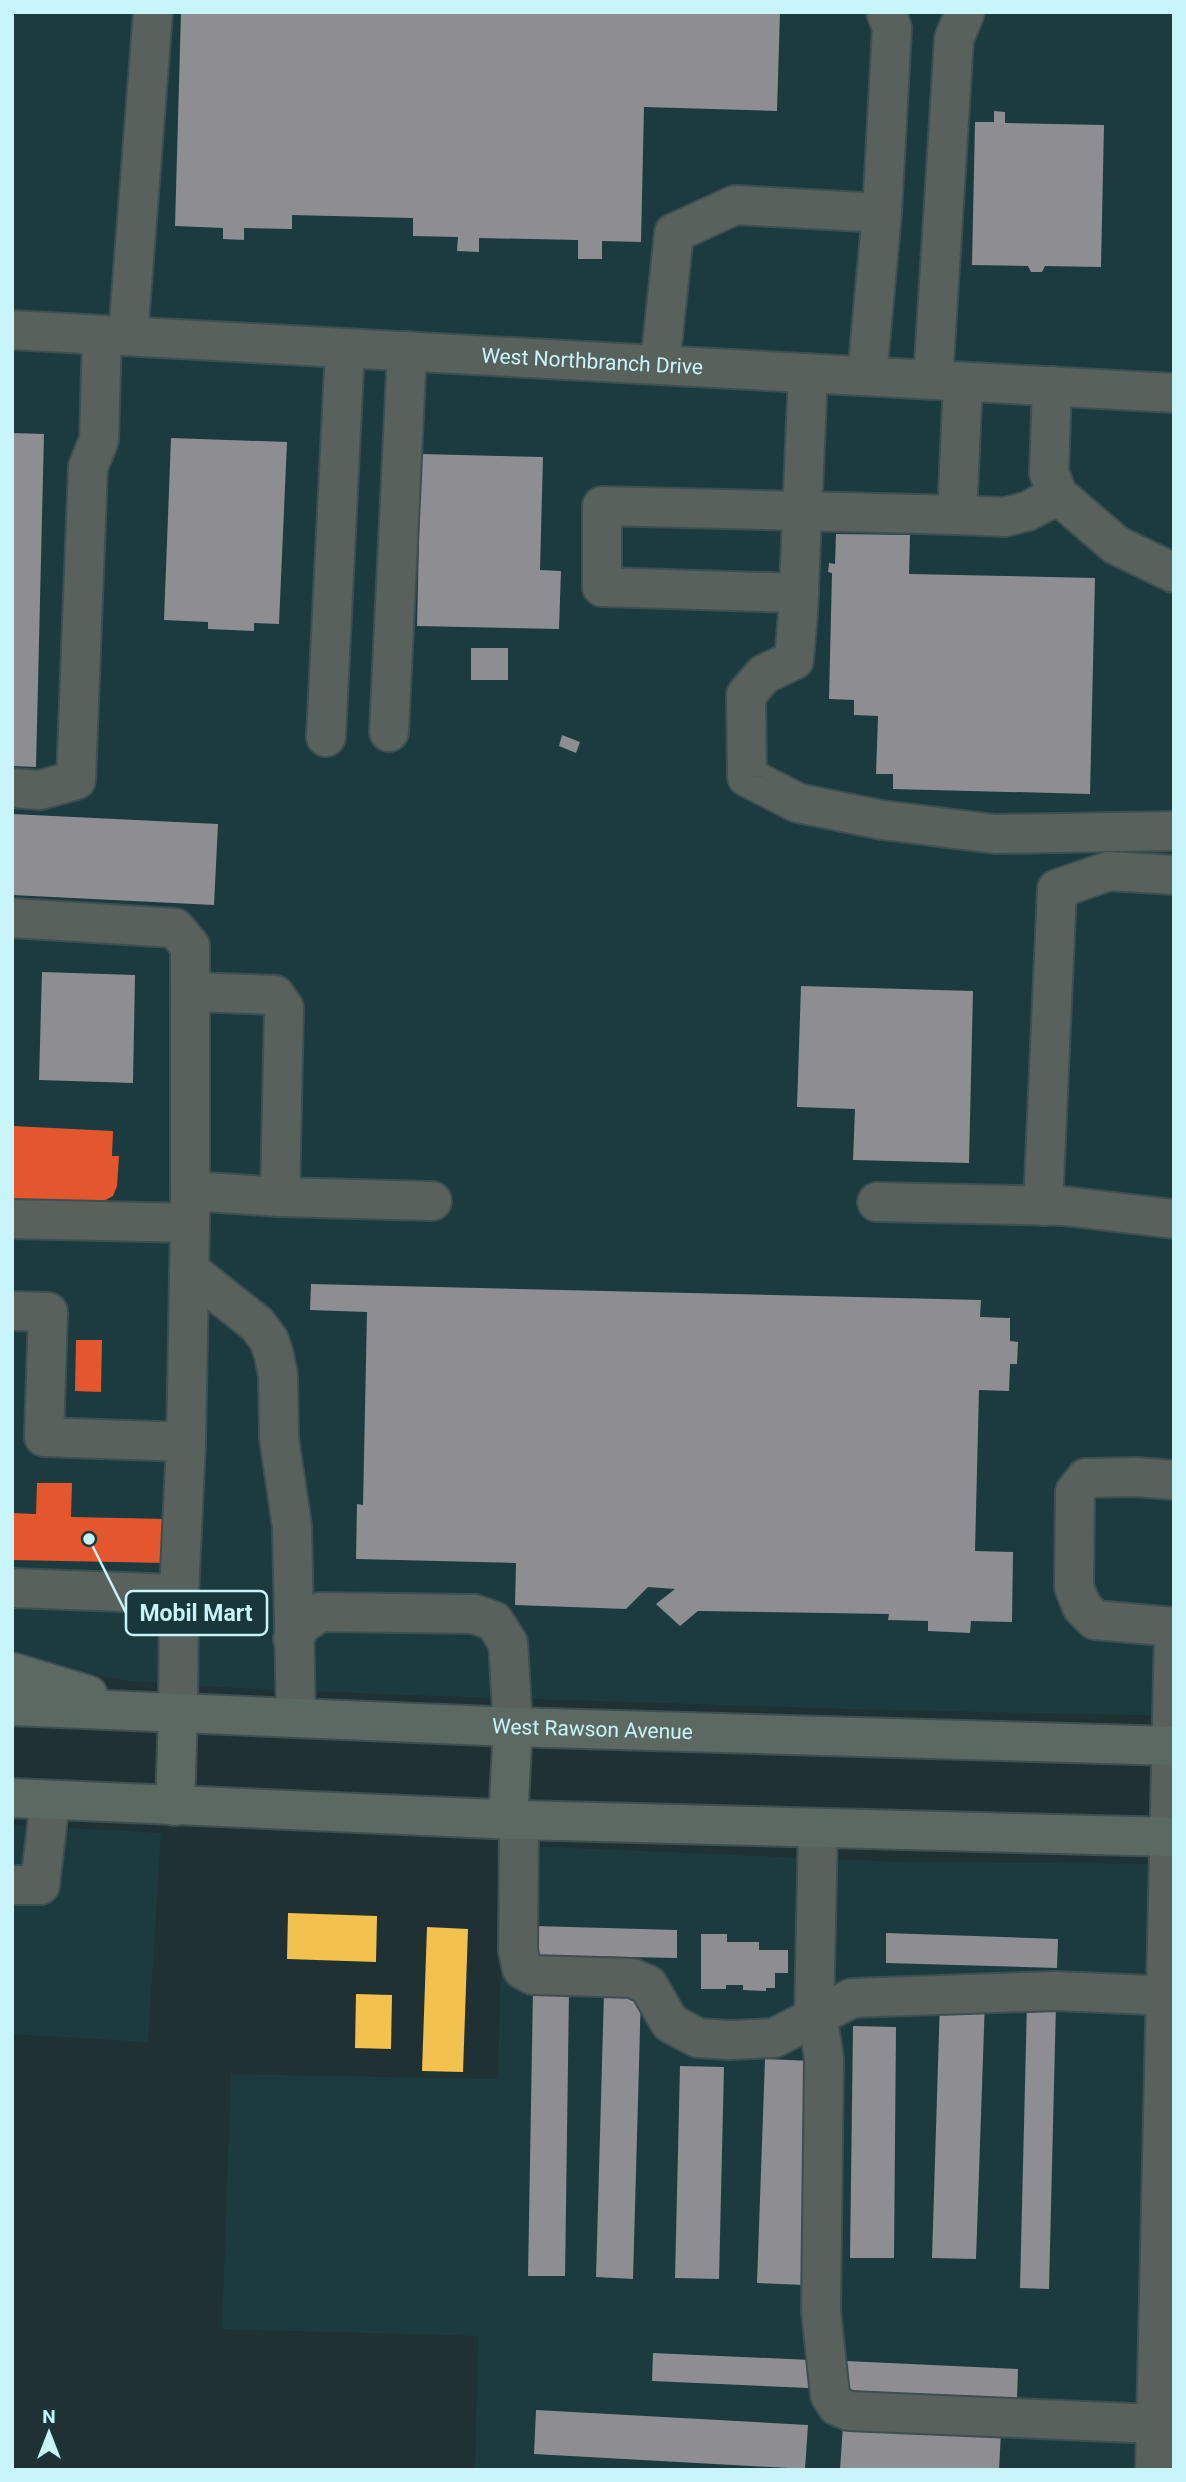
<svg xmlns="http://www.w3.org/2000/svg" width="1186" height="2482" font-family="Roboto,sans-serif">
  <style>
    .built { fill: #1b3b3f }
    .homes { fill: #f2c14e }
    .shops { fill: #e4572e }
    .industry { fill: #8d8d92 }
    .lines { fill: none; stroke-linecap: round; stroke-linejoin: round }
    .minor-casing { stroke: #3d4f51; stroke-width: 42 }
    .major-casing { stroke: #3d4f51; stroke-width: 42 }
    .minor { stroke: #58615b; stroke-width: 38 }
    .major { stroke: #5c6962; stroke-width: 38 }
    .labels { text-anchor: middle; stroke-width: 7; stroke-linejoin: round; paint-order: stroke }
    .street-label { font-size: 21px; fill: #c8f5fa; stroke: #18373b }
    .leader { fill: none; stroke: #c8f5fa; stroke-width: 2.5 }
    .callout-dot { fill: #c8f5fa; stroke: #18373b; stroke-width: 2.5 }
    .callout { fill: #18373b; stroke: #c8f5fa; stroke-width: 2.5 }
    .callout-label { font-size: 23px; text-anchor: middle; font-weight: bold; fill: #c8f5fa }
  </style>
  <rect width="100%" height="100%" fill="#203133"/>
  <g class="built">
    <polygon points="12,12 1174,12 1174,1716 847,1709 406,1695 214,1687 130,1681 12,1660"/>
    <polygon points="12,1825 161,1833 148,2042 12,2034"/>
    <polygon points="504,1845 900,1862 1174,1864 1174,2470 475,2470 478,2336 222,2329 231,2074 498,2079"/>
  </g>
  <g class="homes">
    <polygon points="288,1913 377,1916 376,1962 287,1959"/>
    <polygon points="427,1927 468,1929 463,2072 422,2071"/>
    <polygon points="356,1994 392,1995 391,2049 355,2048"/>
  </g>
  <g class="shops">
    <polygon points="12,1126 113,1131 112,1156 119,1156 117,1186 113,1196 100,1203 12,1199"/>
    <polygon points="76,1340 102,1340 101,1392 75,1391"/>
    <polygon points="37,1483 72,1483 71,1517 167,1519 165,1563 12,1560 12,1513 36,1514"/>
  </g>
  <g class="industry">
    <polygon points="181,12 780,12 777,111 644,107 641,242 602,241 602,259 578,259 578,240 479,238 479,252 457,251 458,237 413,236 413,218 292,215 292,229 244,228 244,240 223,239 223,228 175,226"/>
    <polygon points="994,111 1005,112 1005,123 1104,125 1101,267 1045,266 1042,272 1031,272 1028,266 972,265 975,122 994,122"/>
    <polygon points="12,433 44,434 36,767 12,766"/>
    <polygon points="171,438 287,442 279,624 254,623 254,631 208,629 208,622 164,620"/>
    <polygon points="421,454 543,457 540,570 561,571 559,629 417,626"/>
    <polygon points="836,534 910,535 909,574 1095,578 1090,794 893,789 893,774 876,774 878,716 854,715 854,700 829,699 832,573 828,572 829,563 835,564"/>
    <rect x="471" y="648" width="37" height="32"/>
    <polygon points="562,735 580,742 576,753 559,746"/>
    <polygon points="12,814 218,824 214,905 12,895"/>
    <polygon points="42,972 135,975 133,1083 39,1080"/>
    <polygon points="801,986 973,991 969,1163 853,1160 855,1109 797,1107"/>
    <polygon points="311,1284 981,1300 980,1317 1010,1318 1010,1341 1018,1342 1017,1364 1010,1364 1009,1391 979,1390 975,1551 1013,1552 1012,1622 971,1621 970,1633 928,1631 928,1621 888,1620 889,1614 698,1611 680,1626 656,1604 675,1589 648,1587 626,1609 515,1605 516,1563 356,1559 357,1504 363,1505 367,1312 310,1310"/>
    <polygon points="534,1926 677,1930 677,1958 534,1955"/>
    <polygon points="886,1933 1058,1939 1057,1968 886,1963"/>
    <polygon points="701,1934 727,1934 727,1942 759,1942 759,1950 788,1950 788,1973 775,1973 775,1988 766,1988 766,1991 743,1990 743,1985 726,1985 726,1989 701,1989"/>
    <polygon points="533,1990 569,1991 565,2276 528,2276"/>
    <polygon points="604,1992 641,1993 633,2279 596,2277"/>
    <polygon points="940,1999 985,2000 976,2259 932,2258"/>
    <polygon points="1027,2002 1056,2003 1049,2289 1020,2288"/>
    <polygon points="853,2026 896,2027 894,2258 850,2258"/>
    <polygon points="765,2059 812,2061 804,2285 757,2283"/>
    <polygon points="680,2066 724,2067 719,2279 675,2278"/>
    <polygon points="653,2353 811,2360 809,2388 652,2381"/>
    <polygon points="846,2361 1018,2369 1017,2399 844,2390"/>
    <polygon points="536,2410 808,2425 805,2469 534,2454"/>
    <polygon points="843,2425 1001,2432 999,2470 840,2470"/>
  </g>
  <g class="lines">
    <defs>
      <g id="minor">
        <polyline points="882,213 892,28 886,12"/>
        <path id="s1" d="M12,330L1174,393"/>
        <polyline points="128,336 153,12"/>
        <polyline points="660,365 674,233 735,205 882,213 867,376"/>
        <polyline points="808,373 798,613 794,660 764,674 746,695 747,777 798,803 882,820 995,834 1174,831"/>
        <polyline points="933,380 954,39 965,12"/>
        <polyline points="1052,386 1049,473 1058,495 1116,545 1174,573"/>
        <polyline points="957,515 1005,517 1028,511 1058,495"/>
        <polyline points="799,593 602,587 602,506 957,515 963,382"/>
        <polyline points="389,732 407,351"/>
        <polyline points="326,737 345,348"/>
        <polyline points="12,788 40,790 76,780 88,467 99,440 102,335"/>
        <polyline points="12,918 175,928 190,946 190,1223"/>
        <polyline points="190,992 275,995 284,1008 280,1197"/>
        <polyline points="191,1191 280,1197 432,1201"/>
        <polyline points="877,1202 1064,1206 1174,1219"/>
        <polyline points="1043,1206 1057,889 1109,871 1174,875"/>
        <polyline points="12,1219 190,1223 186,1442"/>
        <polyline points="189,1270 257,1324 269,1340 274,1355 278,1375 279,1438 292,1526 296,1718"/>
        <polyline points="12,1311 48,1312 44,1437 186,1442 179,1594"/>
        <polyline points="1174,1480 1136,1477 1086,1478 1075,1492 1074,1587 1082,1607 1095,1620 1174,1627"/>
        <polyline points="12,1588 179,1594 178,1713"/>
        <polyline points="293,1639 301,1625 320,1612 474,1614 494,1621 508,1643 513,1727"/>
        <polyline points="519,1820 518,1951 522,1969 533,1975 632,1978 648,1985 670,2023 698,2038 730,2040 774,2038 852,1998 1056,1991 1174,1996"/>
        <polyline points="818,1828 814,2016 820,2033 824,2059 821,2311 830,2395 837,2406 849,2411 1156,2424"/>
        <polyline points="12,1885 40,1885 50,1800"/>
        <polyline points="1155,2470 1174,1633"/>
      </g>
      <g id="major">
        <polyline points="12,1672 88,1695"/>
        <path id="s2" d="M12,1706L513,1727L1174,1746"/>
        <polyline points="12,1798 519,1820 1174,1837"/>
        <polyline points="175,1806 178,1713"/>
        <polyline points="508,1820 513,1727"/>
      </g>
    </defs>
    <use href="#minor" class="minor-casing"/>
    <use href="#major" class="major-casing"/>
    <use href="#minor" class="minor"/>
    <use href="#major" class="major"/>
  </g>
  <g class="labels">
    <g class="street-label">
      <text dy="7" stroke="none"><textPath href="#s1" startOffset="581">West Northbranch Drive</textPath></text>
      <text dy="7" stroke="none"><textPath href="#s2" startOffset="581">West Rawson Avenue</textPath></text>
    </g>
  </g>
  <path class="leader" d="M89 1539L126 1613"/>
  <circle class="callout-dot" cx="89" cy="1539" r="7"/>
  <rect class="callout" x="126" y="1591" width="141" height="44" rx="7"/>
  <g class="callout-label">
    <text x="196" y="1621">Mobil Mart</text>
  </g>
  <rect width="1186" height="2482" fill="none" stroke="#c8f5fa" stroke-width="28"/>
  <g transform="translate(49 2433)" stroke="#18373b" stroke-width="5" paint-order="stroke">
  <path d="M0-5L12 26L0 18L-12 26Z" fill="#c8f5fa"/>
  <text y="-10" font-size="19" font-weight="bold" text-anchor="middle" fill="#c8f5fa">N</text>
  </g>
</svg>
